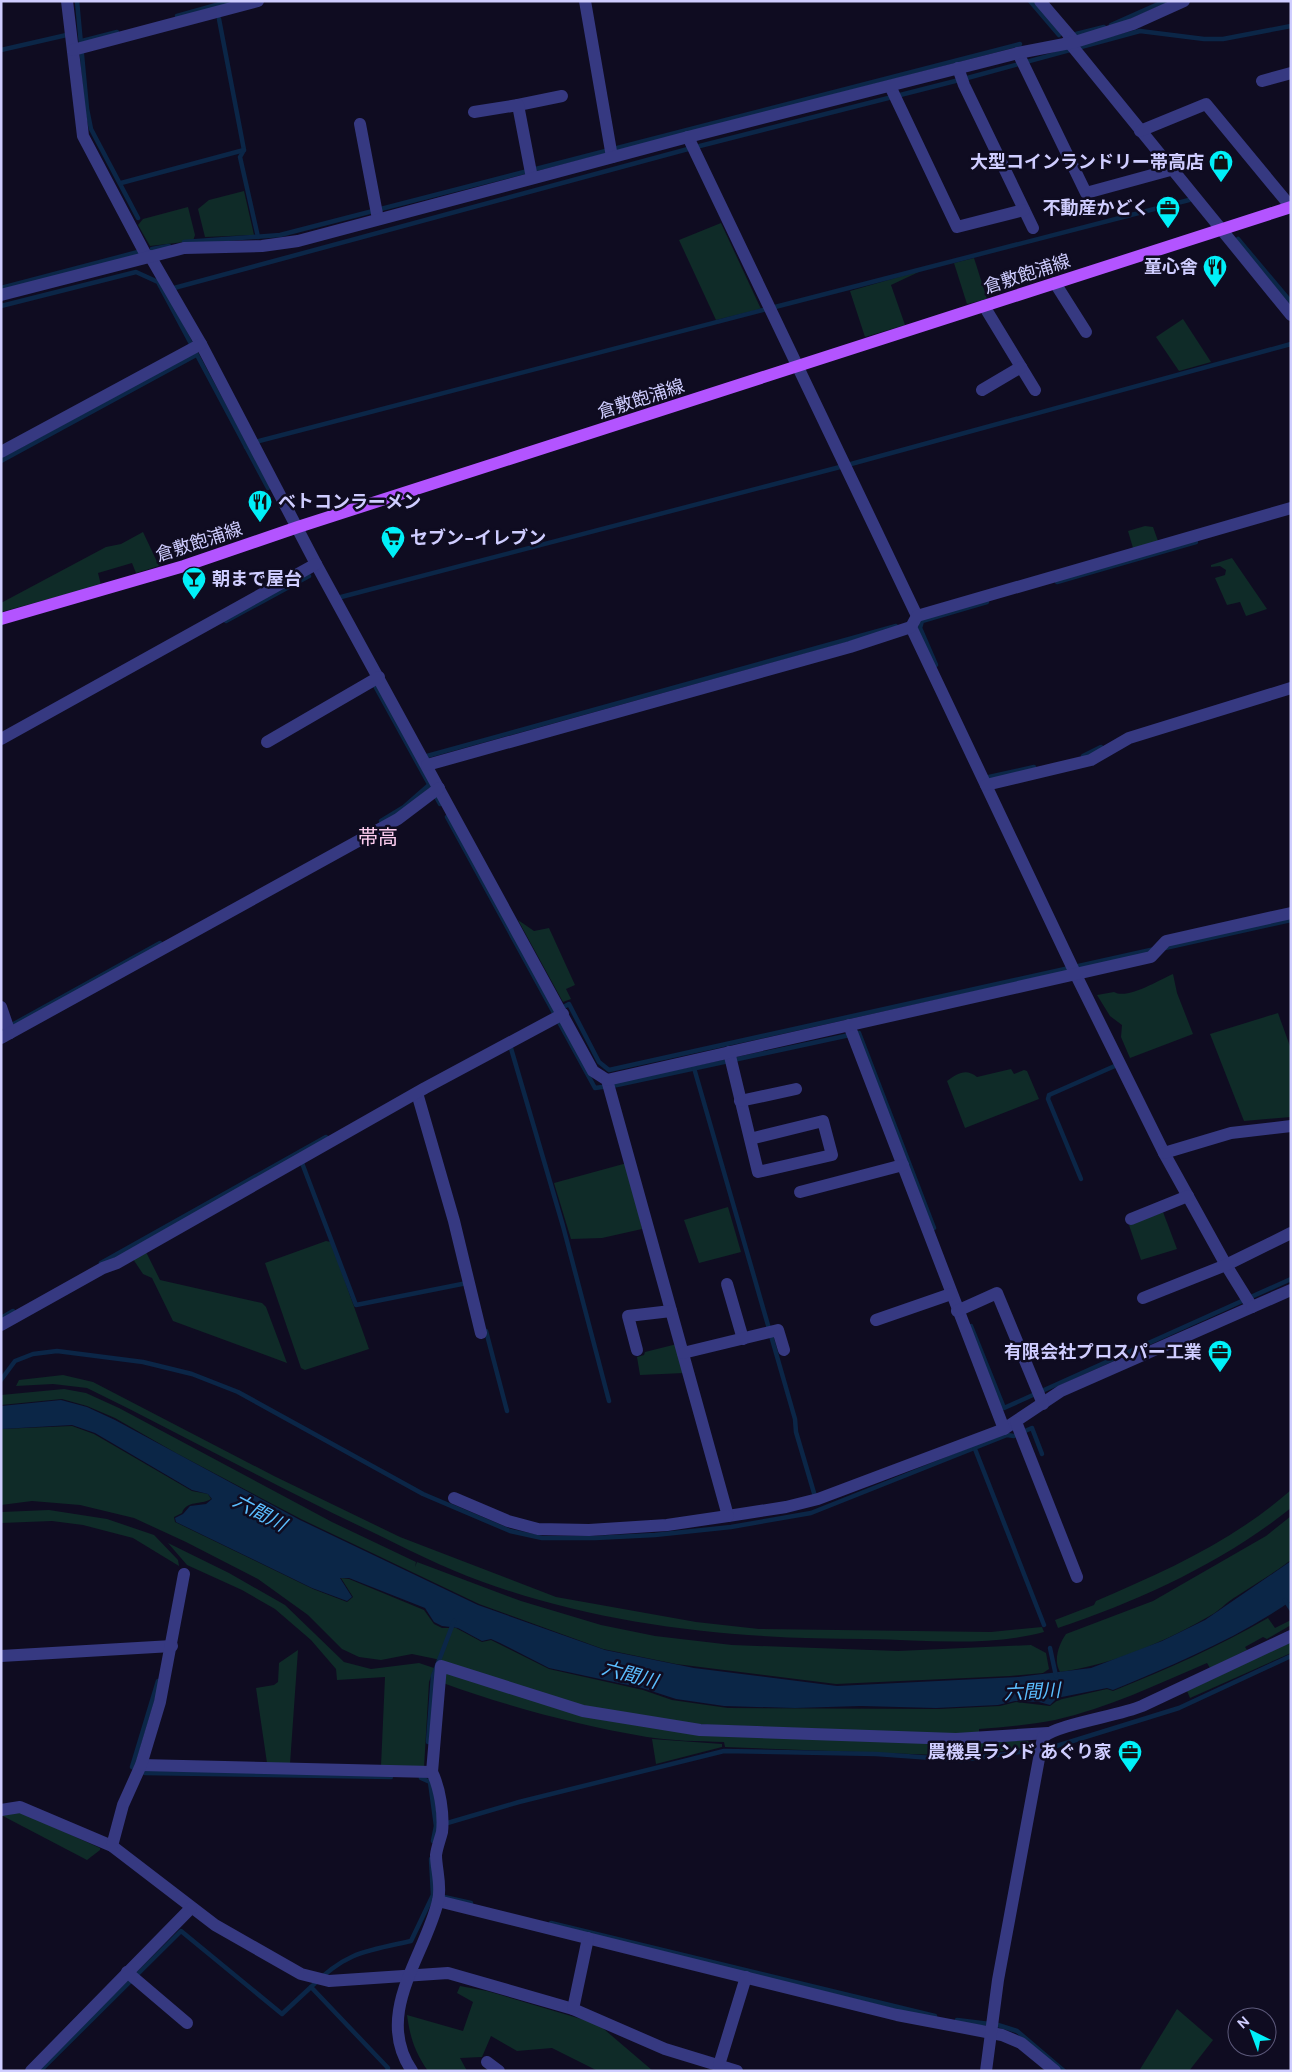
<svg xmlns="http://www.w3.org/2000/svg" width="1292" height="2072" font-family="'DM Sans','Noto Sans JP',sans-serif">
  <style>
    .green { fill: #0f2b28 }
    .water { fill: #0b2647 }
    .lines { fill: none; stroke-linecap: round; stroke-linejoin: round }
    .stream { stroke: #0b2647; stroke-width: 4.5 }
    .minor { stroke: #363981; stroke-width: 12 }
    .major { stroke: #b354ff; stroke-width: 12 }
    .labels { text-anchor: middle; stroke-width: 5; stroke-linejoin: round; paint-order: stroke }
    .poi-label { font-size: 18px; font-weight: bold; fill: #cfcdff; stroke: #0f0c21; text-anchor: end }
    .street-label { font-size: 18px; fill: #cfcdff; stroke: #0f0c21 }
    .water-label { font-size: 19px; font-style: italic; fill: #5bbeff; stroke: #0f0c21 }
    .quarter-label { font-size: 20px; fill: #ffcff1; stroke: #0f0c21 }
  </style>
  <rect width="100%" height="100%" fill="#0f0c21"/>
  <g class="green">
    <polygon points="244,191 254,235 205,237 198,209 209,200"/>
    <polygon points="188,207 195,235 193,241 150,246 138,225 143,219"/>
    <polygon points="721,223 761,309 716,320 679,240"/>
    <polygon points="974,258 987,299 967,304 954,263"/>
    <polygon points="923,270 891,285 905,325 865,337 850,291"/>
    <polygon points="1183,319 1211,362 1179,371 1156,337"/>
    <polygon points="1145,526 1153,527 1158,541 1133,548 1128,531"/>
    <polygon points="143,532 159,566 136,573 132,563 98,573 101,585 1,612 1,603 106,547 121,544"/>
    <polygon points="1232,558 1267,609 1246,616 1240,602 1227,605 1215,578 1225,575 1226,570 1220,566 1211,567 1211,565"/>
    <polygon points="518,920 534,931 549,928 575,985 566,989 571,999 563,1002"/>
    <path d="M1173,974L1177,993L1193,1034L1130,1058L1121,1037L1122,1025L1110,1016L1097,995L1114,992C1127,1000 1159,980 1173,974Z"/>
    <polygon points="1278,1013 1291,1049 1291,1117 1244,1121 1210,1034"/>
    <path d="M1011,1069L1014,1074L1024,1070L1027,1071L1039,1099L965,1128L947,1081C958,1073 966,1068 977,1077Z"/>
    <polygon points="627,1163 642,1229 602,1238 571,1239 554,1183"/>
    <polygon points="728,1207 741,1252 699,1263 684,1220"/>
    <polygon points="1163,1212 1177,1249 1141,1260 1129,1225"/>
    <polygon points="326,1241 331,1242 369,1349 305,1370 301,1368 265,1263"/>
    <polygon points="146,1252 160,1280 262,1303 266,1307 287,1363 173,1321 152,1278 143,1274 133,1259"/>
    <polygon points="677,1344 684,1373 640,1375 637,1357 644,1355 645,1352"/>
    <path d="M63,1375L93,1382L274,1476L400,1537L556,1597L696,1622L759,1629L991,1632L1042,1627L1044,1632C988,1647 925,1640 867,1639C737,1639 607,1627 483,1582C444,1568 405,1548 368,1530C273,1485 181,1434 87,1388L53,1384L16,1386L19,1380Z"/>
    <polygon points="64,1389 86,1393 119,1408 332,1522 416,1562 415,1567 417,1562 521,1601 601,1625 655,1636 732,1645 898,1651 1031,1645 1046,1653 1049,1669 1043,1673 1010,1676 836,1684 676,1664 603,1649 479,1604 301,1519 176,1453 115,1418 87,1406 62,1399 1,1405 1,1395"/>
    <path d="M72,1426L94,1434L192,1491L208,1494L211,1499C202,1505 186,1500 182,1513L174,1517L175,1522L313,1589L347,1602L353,1597L341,1578L349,1579L424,1610L434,1624L442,1628H456L482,1642L491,1640L549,1669L643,1690L672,1700L728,1708L939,1709L1000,1706L1016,1702L1050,1706L1058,1700L1107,1689L1113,1691C1167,1669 1218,1647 1268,1618L1275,1628L1291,1620V1625L1267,1639L1263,1637L1245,1647L1247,1650L1210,1668L1207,1663C1158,1684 1108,1708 1055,1720C1030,1725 1004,1727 979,1729V1735L689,1724L579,1705L503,1683L436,1659L412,1654L381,1660L359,1657L342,1649L308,1615L258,1579L186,1542L134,1518L80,1505L32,1501L1,1505V1429Z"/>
    <path d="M1291,1490V1508C1222,1563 1141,1600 1058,1628L1055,1620L1094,1605L1096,1601C1166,1571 1233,1541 1291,1490Z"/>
    <polygon points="49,1510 107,1519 154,1535 178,1560 179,1566 133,1538 83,1525 52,1521 1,1523 1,1512"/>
    <path d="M1291,1516V1560C1274,1573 1255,1584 1237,1596C1228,1601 1221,1609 1213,1614C1167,1641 1112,1665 1060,1672C1053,1660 1059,1644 1066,1634L1153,1601L1266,1536Z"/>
    <polygon points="168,1543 229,1573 285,1605 344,1662 371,1669 419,1663 434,1668 429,1682 424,1768 381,1766 385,1677 337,1680 336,1669 311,1640 275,1609 242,1590 187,1565"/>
    <polygon points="1288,1643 1291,1644 1291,1653 1190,1698 1187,1691"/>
    <polygon points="298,1650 290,1764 267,1763 256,1688 274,1685 278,1682 279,1663"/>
    <path d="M443,1672L609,1720L1028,1741L1032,1747L965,1756L725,1747L724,1742C698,1741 672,1741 647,1737C577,1725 509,1707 443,1683Z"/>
    <polygon points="652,1739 722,1744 722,1747 656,1764"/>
    <polygon points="18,1811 100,1848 100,1850 87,1860 1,1815"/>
    <path d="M460,1986L487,1991L598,2024L653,2071H598L552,2048L517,2051L491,2036L482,2057L460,2058L467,2071H428C415,2053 410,2037 407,2015L463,2031L473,2002L457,1993Z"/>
    <polygon points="1177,2009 1213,2040 1189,2071 1139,2071"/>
  </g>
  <path class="water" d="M61,1400L87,1407L115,1420L300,1520L478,1605L605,1650L694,1668L837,1686L1018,1677L1091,1668L1162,1641L1205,1620L1291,1561V1601C1236,1639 1175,1664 1113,1690L1107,1688L1057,1698L1050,1705L1039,1702L1015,1701L998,1705L936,1708L861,1706L795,1708L724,1706L676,1699L642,1688L549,1668L500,1643L491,1639L482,1641L458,1628L442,1626L434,1622L425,1608L349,1578H340L352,1597L347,1601L312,1588L176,1522L175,1518L183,1514L190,1506L206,1504L212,1499L208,1494L192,1490L95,1433L72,1425L1,1429V1406Z"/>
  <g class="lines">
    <g class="stream">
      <polyline points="77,1 87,109 91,129 138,218"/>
      <polyline points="1030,1 1059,35"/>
      <polyline points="177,16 230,1"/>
      <polyline points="219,19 244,150 240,157 258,237"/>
      <polyline points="1111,25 1165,1"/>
      <polyline points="1076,34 1104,27"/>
      <polyline points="82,41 117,32"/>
      <polyline points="1,50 71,34"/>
      <polyline points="121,183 244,150"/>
      <polyline points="1238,239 1291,302"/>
      <polyline points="184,242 280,235 1020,44"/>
      <polyline points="152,249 169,246"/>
      <polyline points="1,288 138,252"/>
      <polyline points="163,291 688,149 971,77 1140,31 1204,39 1223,39 1291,26"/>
      <polyline points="1,306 136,272 158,282 268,488"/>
      <polyline points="775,307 1189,200"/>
      <polyline points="246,447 259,441 767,309"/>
      <polyline points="1,461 196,355"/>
      <polyline points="1057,582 1196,542"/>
      <polyline points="341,597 840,467 1291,344"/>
      <polyline points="226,621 309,576"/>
      <polyline points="936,665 920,628 922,621 987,602"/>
      <polyline points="374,684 440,804"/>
      <polyline points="427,756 896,626"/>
      <polyline points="1083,756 1101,747"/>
      <polyline points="989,777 1034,767"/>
      <polyline points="447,817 595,1088 617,1085 859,1033 934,1228"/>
      <polyline points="381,821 404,807 429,785"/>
      <polyline points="1165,948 1291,920"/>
      <polyline points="560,1009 569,1004 599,1062 609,1070 1155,949"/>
      <polyline points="1,1031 160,943"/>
      <polyline points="510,1045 563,1226 609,1401"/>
      <polyline points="694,1068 795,1419 796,1432 814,1493"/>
      <polyline points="302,1163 356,1305 467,1283"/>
      <polyline points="1081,1179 1048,1099 1049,1095 1117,1065"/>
      <polyline points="101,1263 326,1137"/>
      <polyline points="1,1318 13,1311"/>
      <polyline points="971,1326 1004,1408 1291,1279"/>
      <polyline points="486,1331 507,1411"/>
      <polyline points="1,1380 15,1361 33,1354 57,1351 143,1362 192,1374 238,1392 423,1494 510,1531 542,1538 595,1538 655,1535 731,1527 811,1513 1007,1435 1014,1436"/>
      <polyline points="1025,1431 1032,1428 1042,1454"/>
      <polyline points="975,1449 1044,1625"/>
      <polyline points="1285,1600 1291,1609"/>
      <polyline points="1050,1648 1056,1676"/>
      <polyline points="158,1681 132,1767 145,1773 391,1777"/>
      <polyline points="428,1742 433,1676 454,1621"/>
      <polyline points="421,1778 430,1782 436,1826 433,1841"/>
      <polyline points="444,1824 519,1802 724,1751 876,1754 961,1760 1050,1748 1179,1708 1291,1656"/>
      <polyline points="444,1897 471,1903"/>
      <polyline points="551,1923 935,2016"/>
      <polyline points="957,2020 998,2025 1017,2031 1064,2071"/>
      <polyline points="40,2071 181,1931 282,2014 311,1987"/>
      <path d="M387,2071L388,2068L311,1987C346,1952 365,1951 411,1941L433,1895L431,1859"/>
    </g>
    <g class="minor">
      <polyline points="67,1 83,136 147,257"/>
      <polyline points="585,1 612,157"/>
      <polyline points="1040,1 1075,42"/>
      <polyline points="1068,41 1291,315"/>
      <polyline points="73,50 258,1"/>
      <polyline points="1018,53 1086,193 1174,169"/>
      <polyline points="958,68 964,85 1033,228"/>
      <polyline points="1262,81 1291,73"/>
      <polyline points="890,86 957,227 1024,210"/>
      <polyline points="518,105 562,96"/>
      <polyline points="474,112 518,105 532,178"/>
      <polyline points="360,124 378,219"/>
      <polyline points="1140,131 1206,104 1291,207"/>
      <polyline points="688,137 917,616"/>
      <polyline points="150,256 201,344 316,564 593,1071 607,1080 728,1516 786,1507 818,1499 1004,1429 1061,1391 1252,1307 1226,1265 1164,1153 1076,975 911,627"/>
      <polyline points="1055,283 1086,332"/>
      <polyline points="1,295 184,248 262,246 298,241 688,137 1018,53 1075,42 1133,24 1184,1"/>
      <polyline points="984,306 1035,390"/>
      <polyline points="982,390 1021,367"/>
      <polyline points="1,452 201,344"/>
      <polyline points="1,739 316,564"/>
      <polyline points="267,742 379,677"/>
      <polyline points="427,765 850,647 911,627 917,616 1291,508"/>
      <polyline points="986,785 1091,760 1129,738 1291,688"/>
      <polyline points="1,1007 10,1033"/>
      <polyline points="849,1025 1004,1429"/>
      <polyline points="1,1038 398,819 439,788"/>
      <polyline points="729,1052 758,1172 832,1155 823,1121 750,1139"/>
      <polyline points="607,1080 1151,957 1166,941 1291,913"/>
      <polyline points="417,1093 454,1221 481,1333"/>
      <polyline points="740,1101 796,1089"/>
      <polyline points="1164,1153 1231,1133 1291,1126"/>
      <polyline points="800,1192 903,1165"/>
      <polyline points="1131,1219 1188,1196"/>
      <polyline points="727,1284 743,1339"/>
      <polyline points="1143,1298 1226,1265 1291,1233"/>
      <polyline points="1252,1307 1291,1290"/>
      <polyline points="957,1311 997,1293 1043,1404"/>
      <polyline points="876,1320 951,1294"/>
      <polyline points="1,1325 103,1268 117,1263 425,1088 563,1014"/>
      <polyline points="637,1350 628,1316 671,1311"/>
      <polyline points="683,1353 778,1330 784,1350"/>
      <polyline points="1016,1422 1077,1577"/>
      <polyline points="454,1498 508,1521 538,1529 589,1530 667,1525 728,1516"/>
      <polyline points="1,1656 172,1646"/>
      <polyline points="141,1765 432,1772"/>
      <polyline points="1,1810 20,1807 112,1846 215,1925 301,1974 329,1981 448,1973 573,2009 665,2049 737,2071"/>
      <polyline points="112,1846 123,1805 141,1765 160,1702 184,1574"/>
      <polyline points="438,1901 897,2015 1002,2035 1021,2043 1055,2071"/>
      <polyline points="127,1972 187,2023"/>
      <polyline points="573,2009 588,1938"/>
      <polyline points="487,2062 499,2071"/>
      <polyline points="719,2065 746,1977"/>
      <polyline points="31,2071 191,1908"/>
      <path d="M412,2071C373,2014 425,1956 438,1901C442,1886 436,1869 436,1855C437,1847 440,1840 442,1832C444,1815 440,1788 432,1772L441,1666L583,1711L700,1730L956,1739L1048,1733"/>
      <path d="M986,2071L998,1980L1043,1737C1059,1724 1118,1716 1142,1706L1291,1636"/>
    </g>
    <polyline class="major" points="1,619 184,566 298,527 1291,207"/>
  </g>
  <defs>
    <symbol id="shop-pin" viewBox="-11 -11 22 30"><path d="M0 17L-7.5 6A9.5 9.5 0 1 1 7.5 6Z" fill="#00f0f8" stroke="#0f0c21"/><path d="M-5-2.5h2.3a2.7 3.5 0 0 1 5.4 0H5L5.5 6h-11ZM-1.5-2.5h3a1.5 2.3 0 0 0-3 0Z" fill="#111"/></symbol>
    <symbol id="office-pin" viewBox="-11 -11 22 30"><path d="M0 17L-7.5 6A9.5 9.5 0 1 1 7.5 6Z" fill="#00f0f8" stroke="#0f0c21"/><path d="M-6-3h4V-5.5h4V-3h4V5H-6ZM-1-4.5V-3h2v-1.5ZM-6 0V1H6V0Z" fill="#111"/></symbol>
    <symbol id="restaurant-pin" viewBox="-11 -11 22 30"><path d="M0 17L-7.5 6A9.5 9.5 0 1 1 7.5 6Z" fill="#00f0f8" stroke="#0f0c21"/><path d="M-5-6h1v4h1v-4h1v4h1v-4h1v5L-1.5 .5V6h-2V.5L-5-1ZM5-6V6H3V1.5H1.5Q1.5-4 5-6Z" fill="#111"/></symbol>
    <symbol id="supermarket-pin" viewBox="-11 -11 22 30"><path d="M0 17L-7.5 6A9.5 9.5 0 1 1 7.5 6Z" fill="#00f0f8" stroke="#0f0c21"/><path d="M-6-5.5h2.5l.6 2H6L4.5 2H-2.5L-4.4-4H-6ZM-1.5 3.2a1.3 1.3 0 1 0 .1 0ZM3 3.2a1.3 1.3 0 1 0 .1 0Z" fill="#111"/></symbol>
    <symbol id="bar-pin" viewBox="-11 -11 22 30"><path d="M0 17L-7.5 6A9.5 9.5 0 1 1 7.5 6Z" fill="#00f0f8" stroke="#0f0c21"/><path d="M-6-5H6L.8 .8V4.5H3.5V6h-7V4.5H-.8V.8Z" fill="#111"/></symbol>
  </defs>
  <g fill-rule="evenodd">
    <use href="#shop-pin" x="1207" y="148" width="28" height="38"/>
    <use href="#office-pin" x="1154" y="194" width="28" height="38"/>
    <use href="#restaurant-pin" x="1201" y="253" width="28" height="38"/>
    <use href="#restaurant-pin" x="246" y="488" width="28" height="38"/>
    <use href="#supermarket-pin" x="379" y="524" width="28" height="38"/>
    <use href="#bar-pin" x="180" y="565" width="28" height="38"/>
    <use href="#office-pin" x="1206" y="1338" width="28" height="38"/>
    <use href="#office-pin" x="1116" y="1738" width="28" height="38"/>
  </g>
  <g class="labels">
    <g class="poi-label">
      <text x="1204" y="168">大型コインランドリー帯高店</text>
      <text x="1150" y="214">不動産かどく</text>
      <text x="1198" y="273">童心舎</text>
      <text x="278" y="508" text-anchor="start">ベトコンラーメン</text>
      <text x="410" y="544" text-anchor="start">セブン-イレブン</text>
      <text x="212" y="585" text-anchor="start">朝まで屋台</text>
      <text x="1202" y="1358">有限会社プロスパー工業</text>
      <text x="1112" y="1758">農機具ランド あぐり家</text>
    </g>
    <g class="street-label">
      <text transform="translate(1027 274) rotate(-18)" y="6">倉敷飽浦線</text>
      <text transform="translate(641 399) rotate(-18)" y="6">倉敷飽浦線</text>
      <text transform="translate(199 542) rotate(-18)" y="6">倉敷飽浦線</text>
    </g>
    <g class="water-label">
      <text transform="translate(260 1512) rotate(28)" y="7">六間川</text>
      <text transform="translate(630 1674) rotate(15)" y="7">六間川</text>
      <text transform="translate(1032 1691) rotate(-3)" y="7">六間川</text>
    </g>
    <g class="quarter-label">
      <text x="378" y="844">帯高</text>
    </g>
  </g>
  <rect width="1292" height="2072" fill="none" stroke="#cfcdff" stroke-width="5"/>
  <g transform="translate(1252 2032) rotate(318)"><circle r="24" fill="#0f0c21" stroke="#5c597a"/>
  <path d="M0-4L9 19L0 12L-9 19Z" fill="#00f0f8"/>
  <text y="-8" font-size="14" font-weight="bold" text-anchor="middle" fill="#cfcdff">N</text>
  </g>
</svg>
